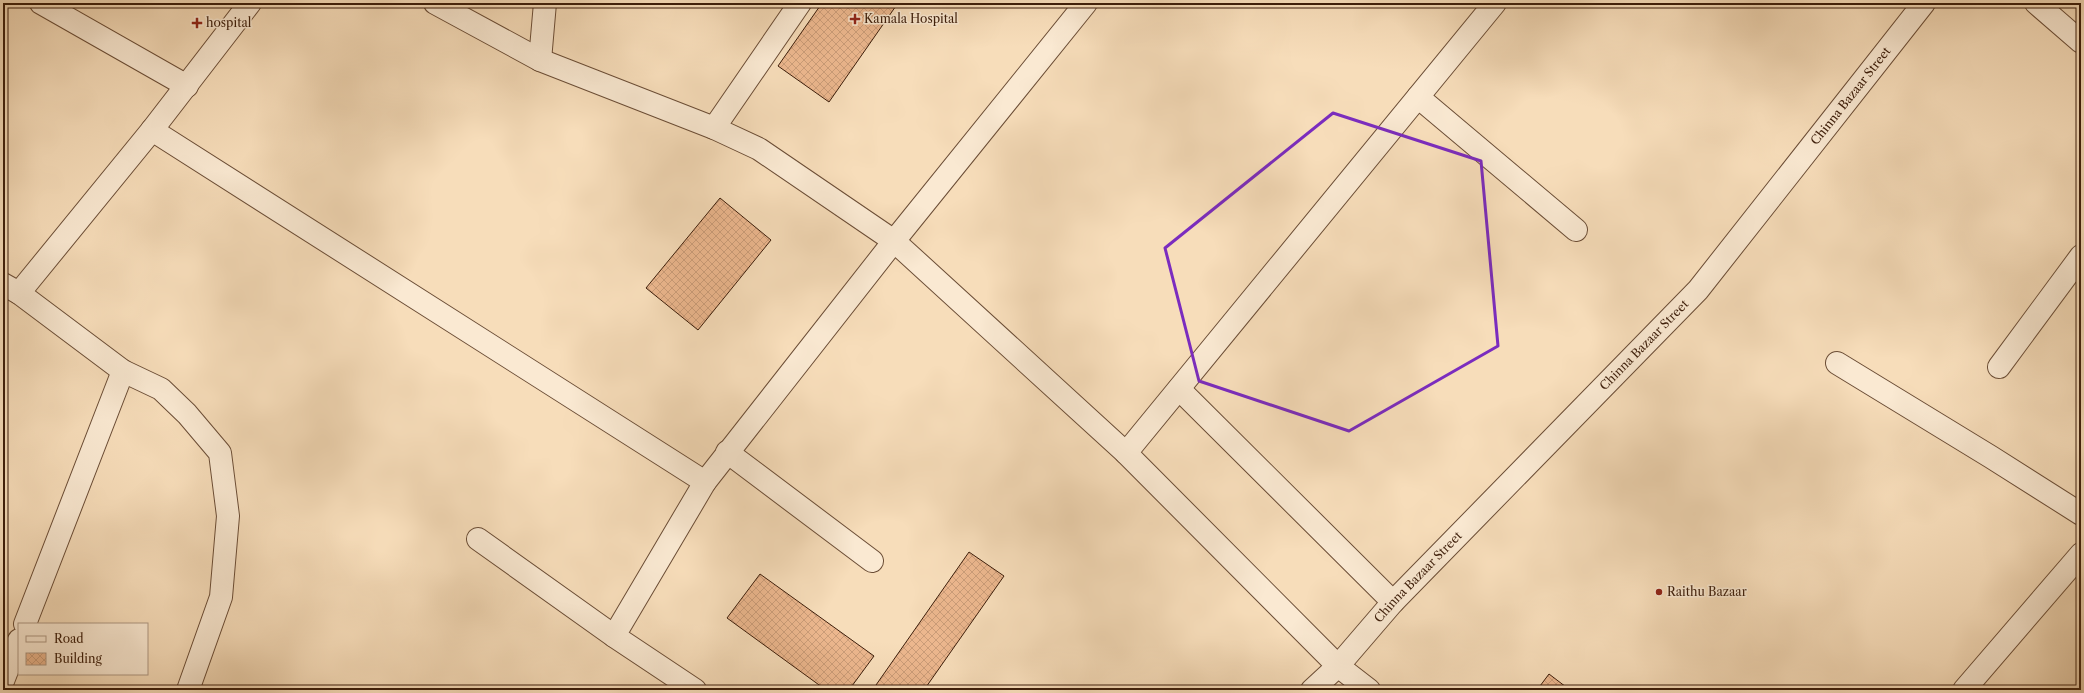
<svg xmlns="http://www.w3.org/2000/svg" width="2084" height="693" font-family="'Libre Caslon Text',serif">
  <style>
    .building { fill: url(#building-cross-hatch); stroke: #3c1d0a }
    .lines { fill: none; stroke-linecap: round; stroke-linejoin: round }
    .minor-casing { stroke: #6b4d36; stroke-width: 24 }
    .tertiary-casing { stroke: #6b4d36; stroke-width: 24 }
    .minor { stroke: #fae9d2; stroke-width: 22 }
    .tertiary { stroke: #fae9d2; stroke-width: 22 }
    .marked { fill: none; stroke: #7b2cbf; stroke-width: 3; stroke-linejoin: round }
    .poi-dot { fill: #8f2418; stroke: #fae9d2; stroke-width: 1.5 }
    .labels { text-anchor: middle; stroke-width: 3; stroke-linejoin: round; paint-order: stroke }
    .poi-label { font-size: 12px; fill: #3c1d0a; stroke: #fae9d2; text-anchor: start }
    .street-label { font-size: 12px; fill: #3c1d0a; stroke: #fae9d2 }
  </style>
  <defs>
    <pattern id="building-cross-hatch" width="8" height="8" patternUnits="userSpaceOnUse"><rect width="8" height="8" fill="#ecb78e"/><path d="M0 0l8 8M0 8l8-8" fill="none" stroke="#cb9d79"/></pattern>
  </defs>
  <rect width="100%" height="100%" fill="#f7ddba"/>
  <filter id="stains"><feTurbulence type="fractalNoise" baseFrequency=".005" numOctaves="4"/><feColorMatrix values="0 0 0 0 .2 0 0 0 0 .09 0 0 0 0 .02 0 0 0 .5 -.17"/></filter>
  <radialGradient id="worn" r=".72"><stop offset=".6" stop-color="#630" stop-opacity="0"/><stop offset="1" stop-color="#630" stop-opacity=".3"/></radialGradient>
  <g class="building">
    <polygon points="822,3 898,3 829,102 778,66"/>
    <polygon points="720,198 771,240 698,330 646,288"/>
    <polygon points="969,552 1004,576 924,690 883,690 876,685"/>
    <polygon points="760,574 874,656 849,690 826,690 727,618"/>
    <polygon points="1549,674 1570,690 1537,690"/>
  </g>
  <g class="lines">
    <defs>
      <g id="minor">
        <polyline points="41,3 187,86"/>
        <polyline points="2036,3 2081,42"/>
        <polyline points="540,60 545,3"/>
        <polyline points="1418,97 1576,230"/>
        <polyline points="714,128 800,3"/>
        <polyline points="152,130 705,482 894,241 1086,3"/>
        <polyline points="3,284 19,293 152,130 250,3"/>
        <polyline points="19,293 123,371 161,389 187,414 220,453 228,516 221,597 188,690"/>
        <polyline points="1837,363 1991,457 2081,514"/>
        <polyline points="1999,367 2081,256"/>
        <polyline points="1179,389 1393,602"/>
        <polyline points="727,452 872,561"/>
        <polyline points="1126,453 1495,3"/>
        <polyline points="478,539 614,636"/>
        <polyline points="25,624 123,371"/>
        <polyline points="3,681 19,640"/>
        <polyline points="695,690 614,636 705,482"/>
        <polyline points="1964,690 2081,554"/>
      </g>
      <g id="tertiary">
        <polyline points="435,3 540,60 714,128 759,149 894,241 1126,453 1338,666 1369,690"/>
        <path id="s1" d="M1312,690L1338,666L1393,602L1698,290L1924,3"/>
      </g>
    </defs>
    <use href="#minor" class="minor-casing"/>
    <use href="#tertiary" class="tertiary-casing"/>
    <use href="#minor" class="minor"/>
    <use href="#tertiary" class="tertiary"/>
  </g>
  <path class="marked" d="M1333,113L1481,161L1498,346L1349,431L1199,381L1165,248Z"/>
  <g class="poi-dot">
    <path d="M853 13h4v4h4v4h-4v4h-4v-4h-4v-4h4z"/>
    <path d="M195 17h4v4h4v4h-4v4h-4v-4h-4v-4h4z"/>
    <circle cx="1659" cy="592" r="4"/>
  </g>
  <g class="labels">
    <g class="poi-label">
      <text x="864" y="23">Kamala Hospital</text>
      <text x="206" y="27">hospital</text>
      <text x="1667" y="596">Raithu Bazaar</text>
    </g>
    <g class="street-label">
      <text dy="4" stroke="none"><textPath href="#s1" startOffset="803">Chinna Bazaar Street</textPath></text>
      <text dy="4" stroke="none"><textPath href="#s1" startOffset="479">Chinna Bazaar Street</textPath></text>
      <text dy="4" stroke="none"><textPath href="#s1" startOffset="155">Chinna Bazaar Street</textPath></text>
    </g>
  </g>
  <rect width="2084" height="693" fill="none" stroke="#f7ddba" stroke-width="16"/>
  <rect x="4" y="4" width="2076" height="685" fill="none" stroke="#3c1d0a" stroke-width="2"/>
  <rect x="8" y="8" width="2068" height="677" fill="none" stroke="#3c1d0a"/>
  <rect x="18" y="623" width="130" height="52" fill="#fae9d2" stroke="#ae9782"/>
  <rect x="26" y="636" width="20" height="6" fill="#fae9d2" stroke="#ae9782"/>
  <text x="54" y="643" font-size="12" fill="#3c1d0a">Road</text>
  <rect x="26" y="653" width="20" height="12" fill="url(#building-cross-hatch)" stroke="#ae9782"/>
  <text x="54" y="663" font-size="12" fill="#3c1d0a">Building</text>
  <rect width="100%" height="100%" filter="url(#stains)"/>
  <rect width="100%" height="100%" fill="url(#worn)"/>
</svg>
